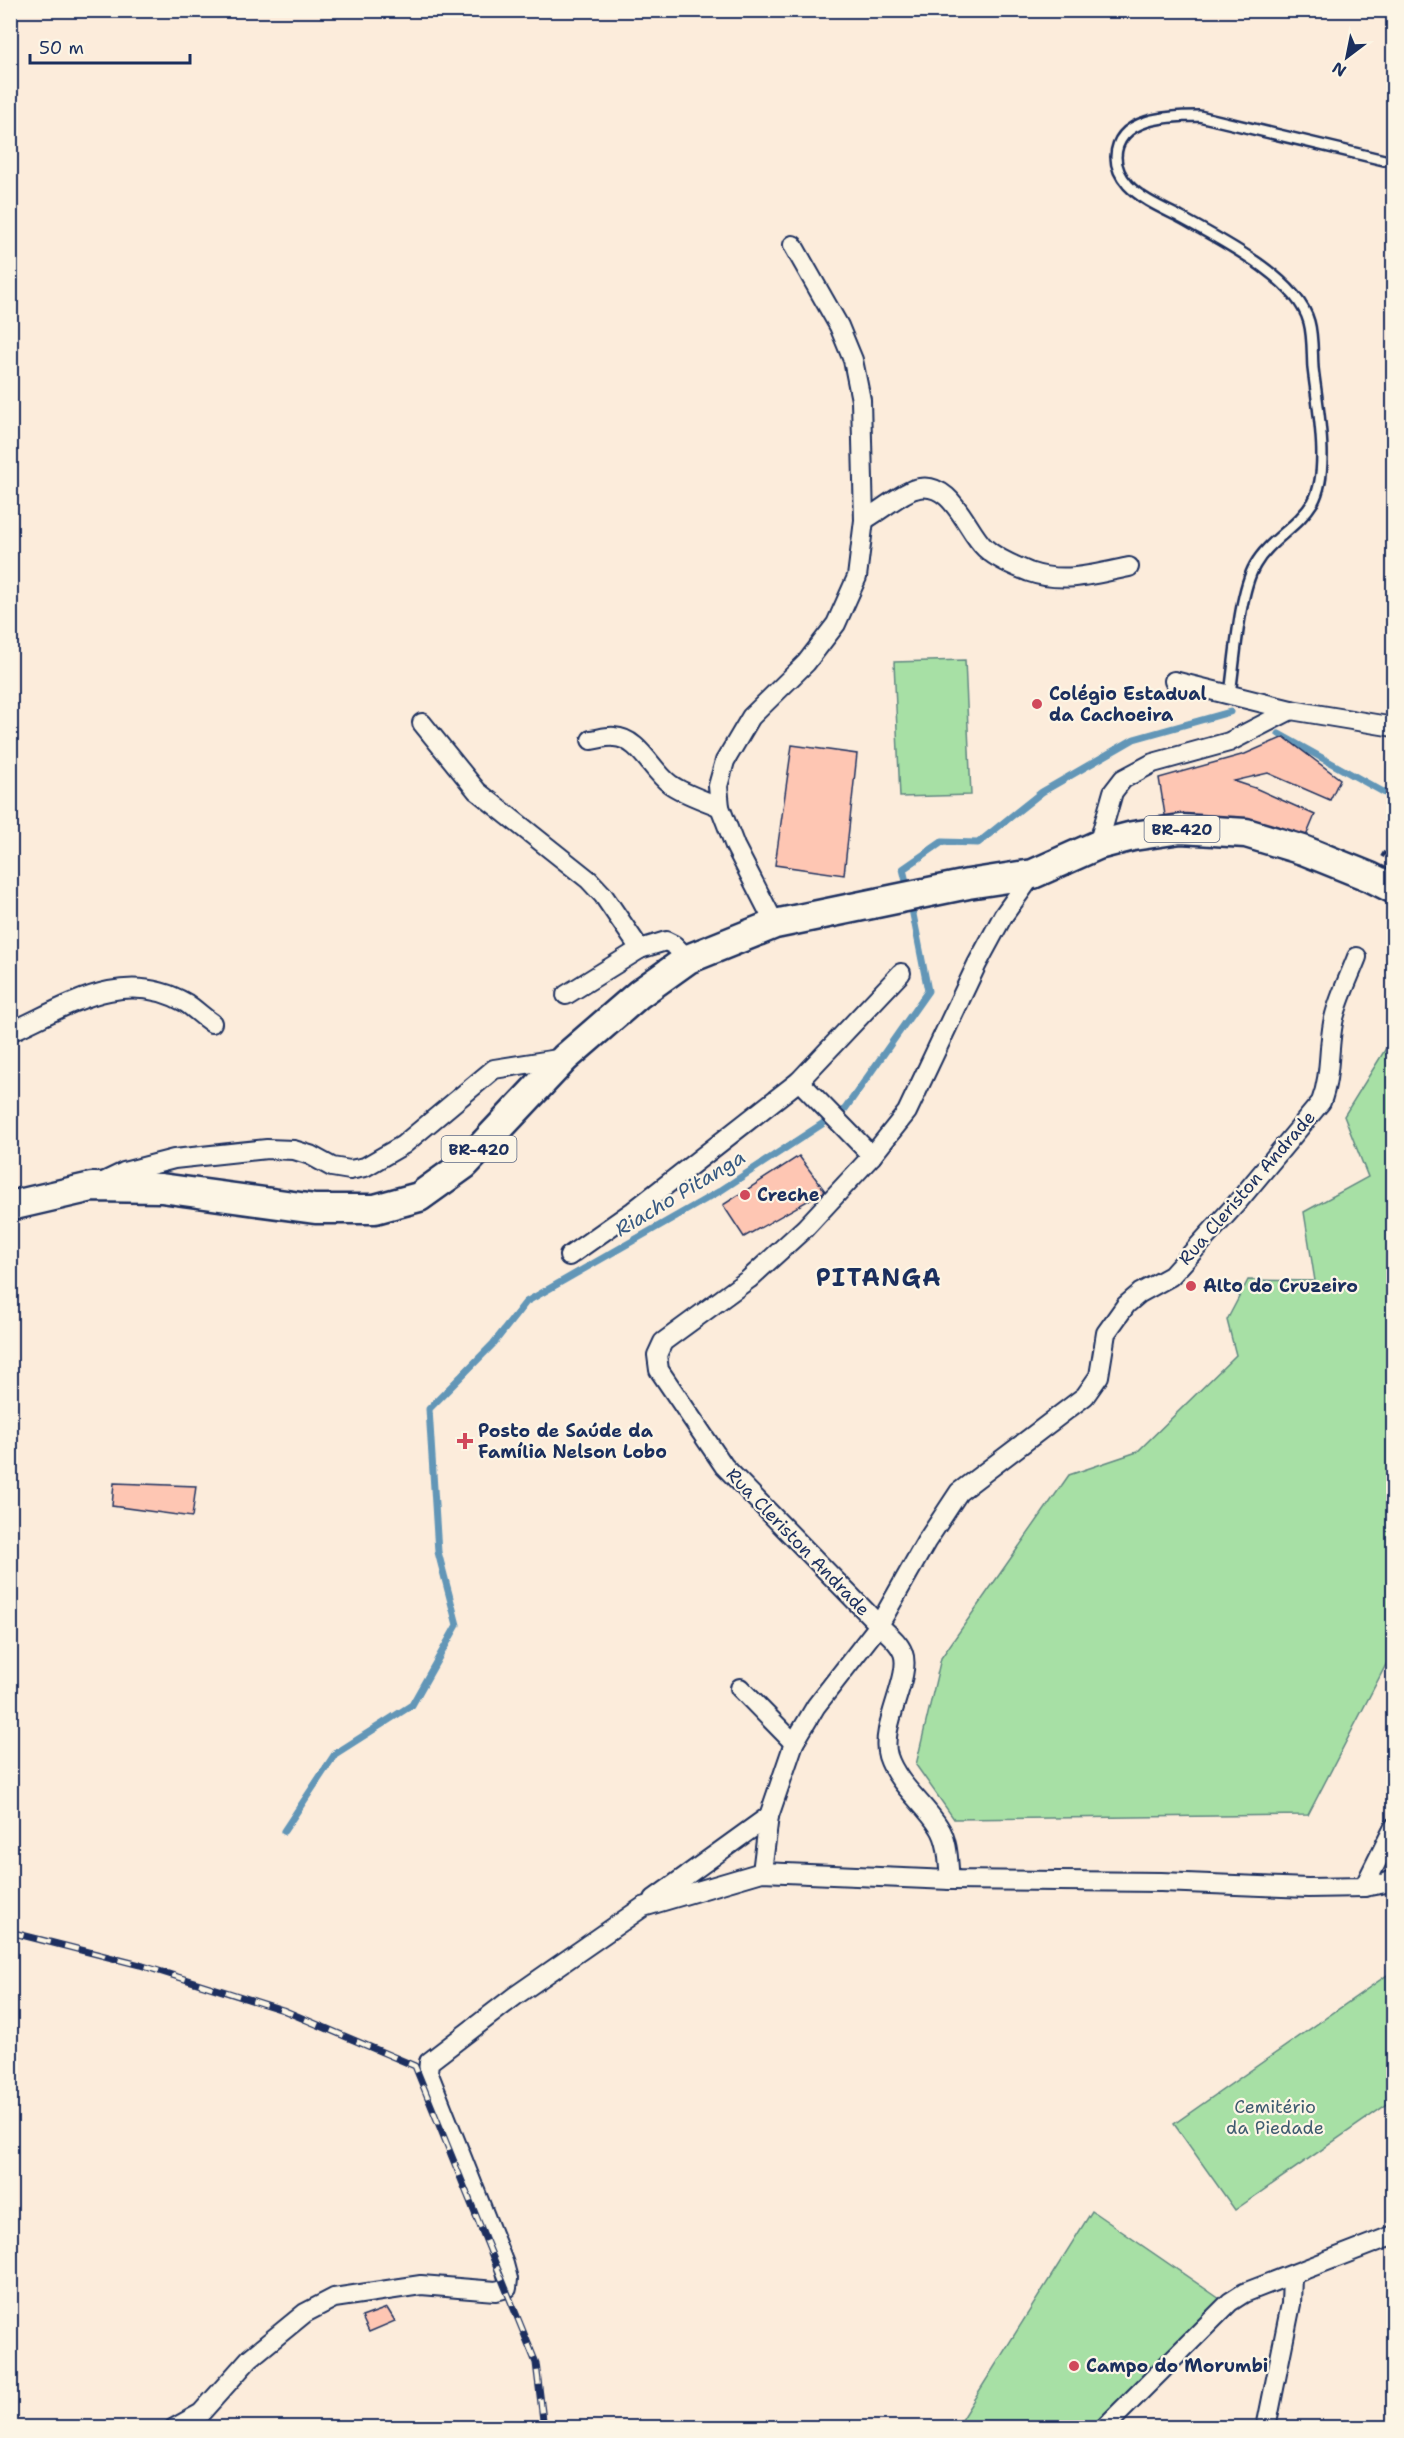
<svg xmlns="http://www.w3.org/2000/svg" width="1404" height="2438" font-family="'Shantell Sans',sans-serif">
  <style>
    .green { fill: #a7e0a5; stroke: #618882; stroke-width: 1.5 }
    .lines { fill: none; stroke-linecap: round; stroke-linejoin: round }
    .stream { stroke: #6296b7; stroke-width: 7 }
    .building { fill: #fec6b3; stroke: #1b2f5e; stroke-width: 1.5 }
    .service-casing { stroke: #1b2f5e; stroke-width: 14 }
    .minor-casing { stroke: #1b2f5e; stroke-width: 22 }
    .primary-casing { stroke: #1b2f5e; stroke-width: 33 }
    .path { stroke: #1b2f5e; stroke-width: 4; stroke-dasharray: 6 4.5; stroke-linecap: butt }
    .service { stroke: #fcf5e5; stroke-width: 9 }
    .minor { stroke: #fcf5e5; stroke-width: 18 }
    .primary { stroke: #fcf5e5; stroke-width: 28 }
    .rail-casing { stroke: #1b2f5e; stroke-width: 7 }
    .rail { stroke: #fcf5e5; stroke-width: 4.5; stroke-dasharray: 14; stroke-linecap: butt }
    .poi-dot { fill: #d1495b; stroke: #fcf5e5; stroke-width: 2 }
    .labels { text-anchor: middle; stroke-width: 4.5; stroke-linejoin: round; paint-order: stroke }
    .shield { fill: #fcf5e5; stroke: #5e6a86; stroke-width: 1.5 }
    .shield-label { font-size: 16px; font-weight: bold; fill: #1b2f5e }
    .poi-label { font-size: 18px; font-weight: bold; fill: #1b2f5e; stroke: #fcf5e5; text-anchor: start }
    .street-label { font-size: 18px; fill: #1b2f5e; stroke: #fcf5e5 }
    .park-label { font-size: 18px; fill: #3e5b70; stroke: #fcf5e5 }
    .water-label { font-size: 20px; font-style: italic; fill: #385a83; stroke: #fcf5e5 }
    .district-label { font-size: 24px; font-weight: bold; letter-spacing: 1.5px; fill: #1b2f5e; stroke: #fcf5e5 }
  </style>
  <rect width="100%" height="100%" fill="#fcecdb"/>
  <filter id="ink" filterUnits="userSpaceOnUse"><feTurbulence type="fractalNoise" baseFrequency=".0167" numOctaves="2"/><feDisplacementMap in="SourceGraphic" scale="12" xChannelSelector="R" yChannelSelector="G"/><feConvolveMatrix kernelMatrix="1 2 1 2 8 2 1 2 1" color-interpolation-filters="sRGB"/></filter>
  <g filter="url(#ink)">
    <g class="green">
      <polygon points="965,660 971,795 900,797 894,662"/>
      <polygon points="1393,1037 1393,1651 1308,1815 954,1819 916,1765 941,1658 1069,1475 1137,1452 1236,1355 1227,1320 1248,1280 1315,1281 1304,1212 1368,1177 1344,1116"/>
      <polygon points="1393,1971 1393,2100 1235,2210 1174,2124"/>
      <polygon points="1092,2211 1220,2299 1092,2427 956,2428"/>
    </g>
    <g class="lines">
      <g class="stream">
        <polyline points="1279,734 1394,798"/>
        <polyline points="908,890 903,869 942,842 978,843 1042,792 1134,739 1230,712"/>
        <polyline points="284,1831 335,1754 412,1705 457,1625 438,1552 429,1409 493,1344 526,1302 720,1191 845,1109 928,991 911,904"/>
      </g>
    </g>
    <g class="building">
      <polygon points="1284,737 1340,779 1330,800 1268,773 1234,781 1255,788 1315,815 1304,841 1249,818 1166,821 1159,778 1245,754"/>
      <polygon points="792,745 857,754 844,875 775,865"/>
      <polygon points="799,1156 825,1191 744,1237 723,1205"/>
      <polygon points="114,1483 196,1486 192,1517 112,1506"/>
      <polygon points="387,2308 395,2321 369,2332 362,2317"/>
    </g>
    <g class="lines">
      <defs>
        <path id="service" d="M1230,694C1235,660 1239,593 1255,565C1269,540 1298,527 1313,502C1331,470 1317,404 1313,368C1312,353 1313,336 1309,322C1297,277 1217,238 1178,216C1162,208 1141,199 1128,185C1121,177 1116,168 1116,157C1117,117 1170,116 1199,116L1384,160"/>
        <g id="minor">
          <path d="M864,520C877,513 903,492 915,489C952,478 966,531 985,548C997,559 1014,566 1029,572C1063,584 1096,574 1129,567"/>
          <polyline points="1174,681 1291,710 1394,727"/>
          <polyline points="422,723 477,791 589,880 603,895 640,949"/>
          <path d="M591,740C599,739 607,736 614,737C639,738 651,770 670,784C684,794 704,800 720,807"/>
          <polyline points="1098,845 1113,792 1123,779 1153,763 1229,742 1291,710"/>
          <path d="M1033,874L1003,916L977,964L907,1112L872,1156L805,1228L749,1279L663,1342L657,1355L659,1370L724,1466L879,1625L926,1542L959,1492L1085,1396L1099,1376L1106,1333L1126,1305L1140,1293L1171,1276L1236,1204L1321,1102C1331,1076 1328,1050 1333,1023C1337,1001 1349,978 1357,957"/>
          <polyline points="775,924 735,846 720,807 718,786 725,761 751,717 806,663 836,624 857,577 864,520 861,400 853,360 839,326 793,245"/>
          <polyline points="566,995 640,949 666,941 674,945 688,959"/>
          <path d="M10,1032C68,1006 123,967 186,1003C195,1009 203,1017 212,1023"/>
          <polyline points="799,1081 872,1156"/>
          <polyline points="101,1183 124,1172 174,1159 267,1149 294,1150 310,1155 332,1167 350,1170 365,1167 403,1145 494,1069 564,1058"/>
          <polyline points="569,1256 633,1211 799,1081 901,973"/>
          <polyline points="740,1688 794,1743"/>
          <path d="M769,1816L794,1743L816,1706L879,1625C887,1633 899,1642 903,1653C912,1676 879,1727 888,1756C897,1784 924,1803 939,1827C949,1842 948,1863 950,1880"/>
          <polyline points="1364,1887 1394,1827"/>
          <polyline points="654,1899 769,1816 762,1872"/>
          <polyline points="174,2428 201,2413 250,2358 305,2313 334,2298 421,2285 496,2291 507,2288 508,2279 504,2264 428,2072 429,2062 515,1996 643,1907 762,1872 950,1880 1161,1882 1308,1888 1364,1887 1386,1883 1394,1879"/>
          <polyline points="1104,2428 1230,2302 1244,2293 1394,2235"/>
          <polyline points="1266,2428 1291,2304 1292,2276"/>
        </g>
        <polyline id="primary" points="10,1206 92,1187 161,1188 315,1209 375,1209 419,1197 465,1164 565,1058 639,994 688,959 775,924 968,884 1033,874 1098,845 1133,836 1181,829 1246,833 1303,850 1370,877 1394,889"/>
      </defs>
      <use href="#service" class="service-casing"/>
      <use href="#minor" class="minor-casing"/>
      <use href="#primary" class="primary-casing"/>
      <polyline class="path" points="1382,857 1394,837"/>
      <use href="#service" class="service"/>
      <use href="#minor" class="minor"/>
      <use href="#primary" class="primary"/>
      <defs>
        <polyline id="rail" points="10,1932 140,1965 283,2010 415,2066 536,2363 544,2428"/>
      </defs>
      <use href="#rail" class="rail-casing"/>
      <use href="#rail" class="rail"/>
    </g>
  </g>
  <g class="poi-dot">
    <circle cx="1037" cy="704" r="6"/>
    <circle cx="745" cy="1195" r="6"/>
    <circle cx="1191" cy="1286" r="6"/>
    <path d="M462 1432h6v6h6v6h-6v6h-6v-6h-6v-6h6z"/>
    <circle cx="1074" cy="2366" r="6"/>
  </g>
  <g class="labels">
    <g class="shield">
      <rect x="1144.5" y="816" width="75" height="26" rx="4.5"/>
      <rect x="441.5" y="1136" width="75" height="26" rx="4.5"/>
    </g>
    <g class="shield-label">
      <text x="1182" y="835">BR-420</text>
      <text x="479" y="1155">BR-420</text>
    </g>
    <g class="poi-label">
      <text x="1049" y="700">Colégio Estadual<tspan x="1049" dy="21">da Cachoeira</tspan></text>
      <text x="757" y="1201">Creche</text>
      <text x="1203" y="1292">Alto do Cruzeiro</text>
      <text x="478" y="1437">Posto de Saúde da<tspan x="478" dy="21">Família Nelson Lobo</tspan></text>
      <text x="1086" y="2372">Campo do Morumbi</text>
    </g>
    <g class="street-label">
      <text transform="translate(1247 1188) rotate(-49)" y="6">Rua Cleriston Andrade</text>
      <text transform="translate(798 1542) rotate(46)" y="6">Rua Cleriston Andrade</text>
    </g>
    <g class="park-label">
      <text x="1275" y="2113">Cemitério<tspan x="1275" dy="21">da Piedade</tspan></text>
    </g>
    <g class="water-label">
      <text transform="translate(680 1193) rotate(-31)" y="7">Riacho Pitanga</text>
    </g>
    <g class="district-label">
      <text x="879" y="1286">PITANGA</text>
    </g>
  </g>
  <rect width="1404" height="2438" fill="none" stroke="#fcf5e5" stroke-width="36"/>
  <rect x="18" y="18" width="1368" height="2402" fill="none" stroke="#1b2f5e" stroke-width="2" filter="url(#ink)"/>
  <g transform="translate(1347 57) rotate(212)" stroke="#fcf5e5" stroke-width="4.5" paint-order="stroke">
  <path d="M0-4.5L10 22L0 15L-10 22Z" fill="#1b2f5e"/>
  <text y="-9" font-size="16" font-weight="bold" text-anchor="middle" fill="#1b2f5e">N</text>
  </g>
  <path d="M30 54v9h160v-9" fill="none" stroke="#1b2f5e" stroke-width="3"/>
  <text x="39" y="54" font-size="18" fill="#1b2f5e" stroke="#fcf5e5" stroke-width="4.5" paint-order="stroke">50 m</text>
</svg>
